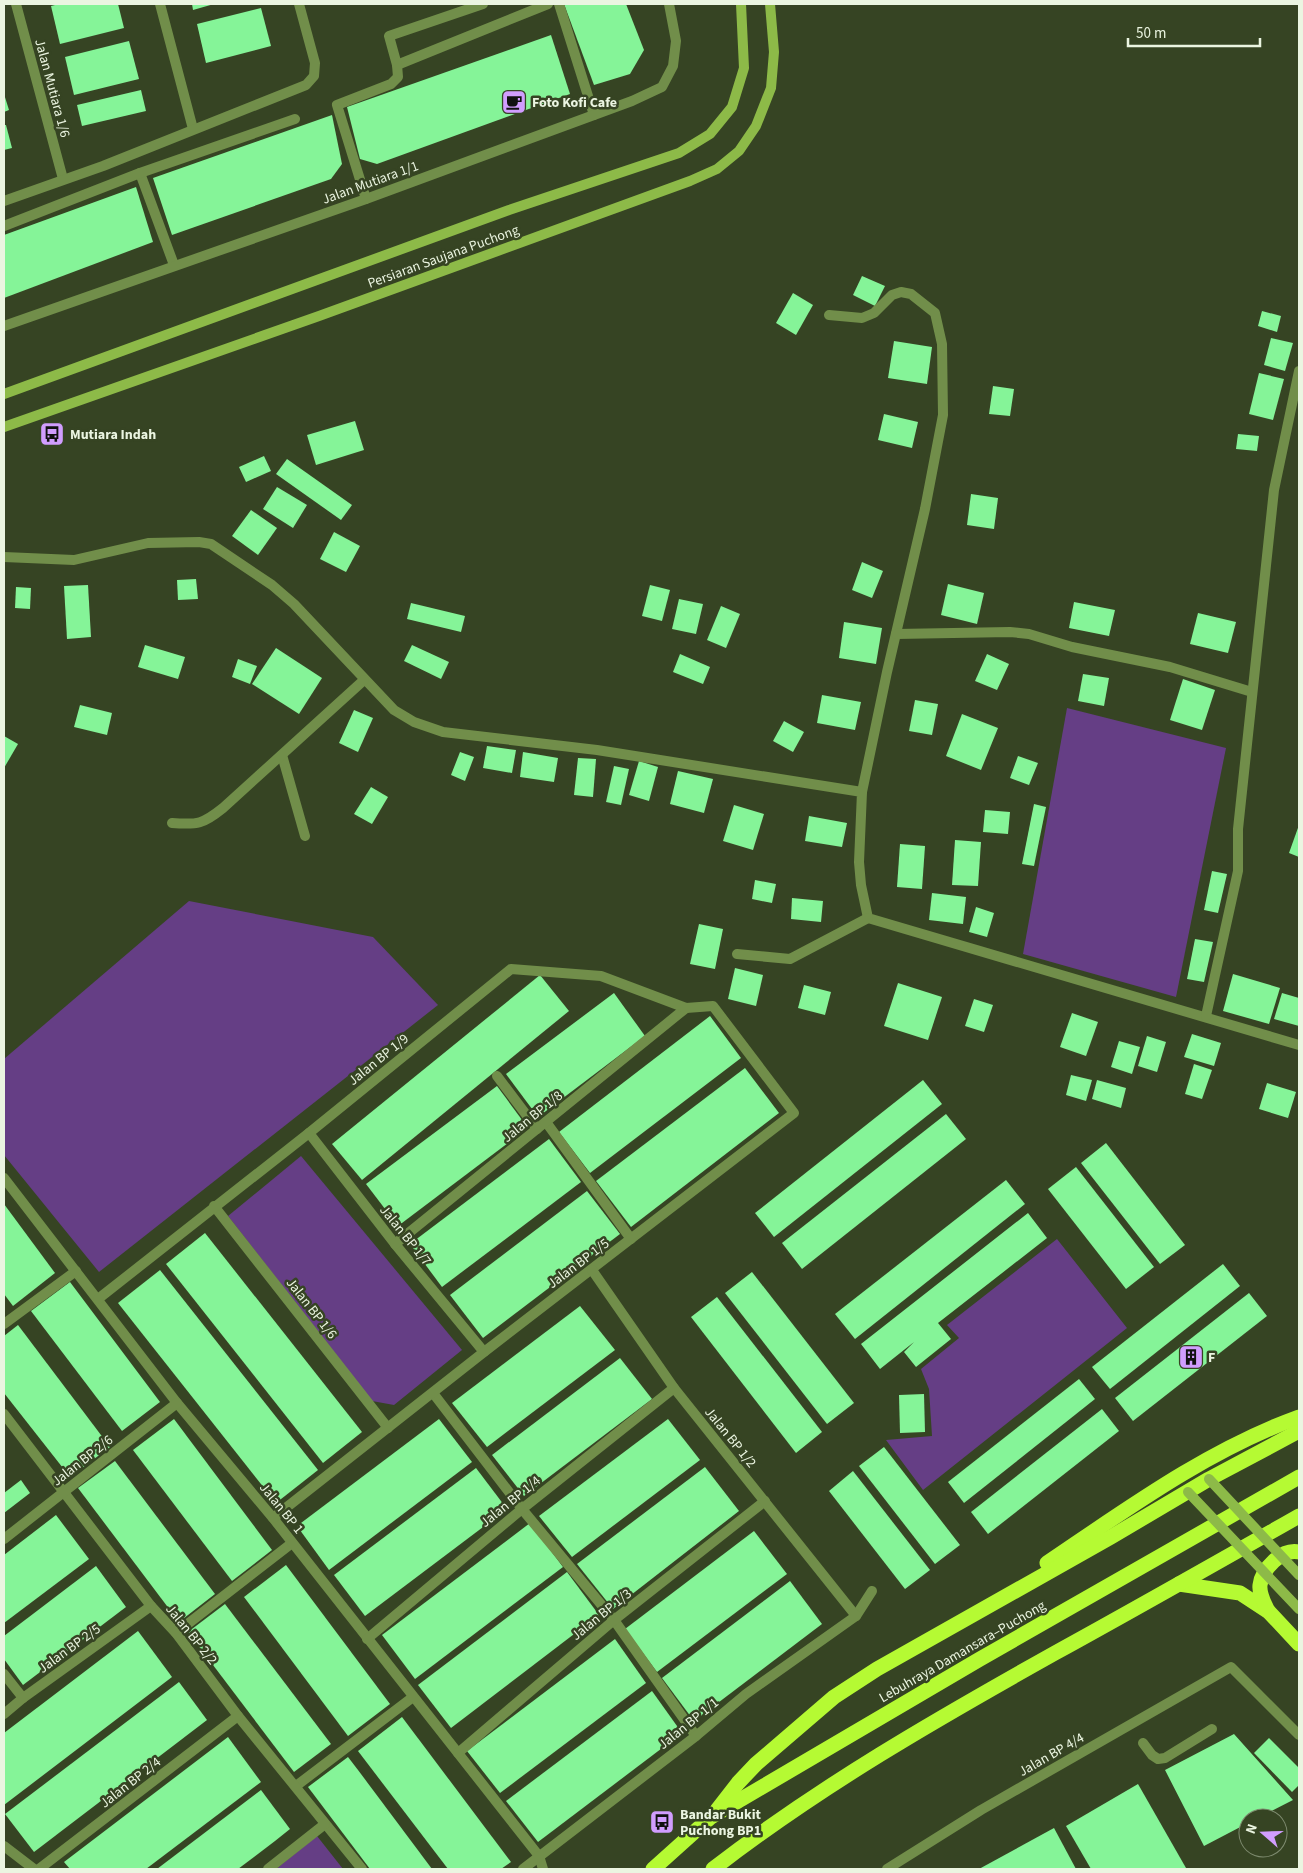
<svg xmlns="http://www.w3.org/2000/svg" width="1303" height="1873" font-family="'Source Sans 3',sans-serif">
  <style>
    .green { fill: #653e85 }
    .building { fill: #85f498 }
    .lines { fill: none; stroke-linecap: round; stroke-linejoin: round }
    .lane { stroke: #718e4a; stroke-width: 10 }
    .street { stroke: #718e4a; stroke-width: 10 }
    .secondary { stroke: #8dba48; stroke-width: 10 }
    .highway { stroke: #b5fa33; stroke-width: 15 }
    .secondary-bridge { stroke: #8dba48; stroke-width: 10 }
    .labels { text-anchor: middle; stroke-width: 5; stroke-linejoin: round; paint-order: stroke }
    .street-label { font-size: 14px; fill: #ebf5e1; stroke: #364423 }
    .poi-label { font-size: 14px; font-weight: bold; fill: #ebf5e1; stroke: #364423; text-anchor: start }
  </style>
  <rect width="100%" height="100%" fill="#364423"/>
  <g class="green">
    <polygon points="1067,708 1226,748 1176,997 1023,954"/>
    <polygon points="189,901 373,937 438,1005 99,1272 4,1155 4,1059"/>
    <polygon points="301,1156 462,1350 394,1405 372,1401 228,1216"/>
    <polygon points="1057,1239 1127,1328 923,1490 886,1440 932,1436 929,1389 921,1369 959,1338 947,1325"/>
    <polygon points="317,1836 343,1869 276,1869"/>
  </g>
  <g class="building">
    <polygon points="59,4 118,4 124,28 60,44 51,6"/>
    <polygon points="192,4 214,4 193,10"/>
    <polygon points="564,4 626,4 644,50 630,74 594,85"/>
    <polygon points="261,8 271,46 206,63 197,24"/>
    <polygon points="551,35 570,94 377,164 360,159 347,107"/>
    <polygon points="129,41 139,79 74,95 65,57"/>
    <polygon points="141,90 146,111 82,126 77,105"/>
    <polygon points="4,94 9,110 4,112"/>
    <polygon points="332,115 342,164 331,179 172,235 153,178"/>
    <polygon points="4,125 6,125 12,148 4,150"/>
    <polygon points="136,187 153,242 4,298 4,235"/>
    <polygon points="862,276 885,286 875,306 853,295"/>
    <polygon points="793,293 813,305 796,335 776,323"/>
    <polygon points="1262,311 1281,316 1277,332 1258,326"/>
    <polygon points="1271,338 1293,343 1285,371 1264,365"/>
    <polygon points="894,341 932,347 927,384 888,378"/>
    <polygon points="1259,373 1284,379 1273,420 1249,414"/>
    <polygon points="993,386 1014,389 1010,416 989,414"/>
    <polygon points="884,414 918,422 912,448 878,440"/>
    <polygon points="355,421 364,450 316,465 307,435"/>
    <polygon points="1238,434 1259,436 1257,451 1236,449"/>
    <polygon points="264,456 271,471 246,482 239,467"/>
    <polygon points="287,459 352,505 341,520 276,474"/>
    <polygon points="277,487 307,505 293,528 263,509"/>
    <polygon points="971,494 998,498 994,529 967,525"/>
    <polygon points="251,510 277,528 258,555 232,536"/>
    <polygon points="334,532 360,546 346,572 320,559"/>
    <polygon points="862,562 883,571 872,598 852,590"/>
    <polygon points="196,579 198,599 178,600 177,580"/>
    <polygon points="948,584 984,593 977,624 941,615"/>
    <polygon points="88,585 91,637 67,639 64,586"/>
    <polygon points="650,585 670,590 662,621 642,616"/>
    <polygon points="16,587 31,588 30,609 15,608"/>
    <polygon points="679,599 703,604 696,634 672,629"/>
    <polygon points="1074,602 1115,610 1109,636 1069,628"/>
    <polygon points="411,603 465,616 461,632 407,619"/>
    <polygon points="721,606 740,614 726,648 707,640"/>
    <polygon points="1198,613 1236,622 1228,653 1190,644"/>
    <polygon points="844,622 882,628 876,664 839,658"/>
    <polygon points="145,645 185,657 178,679 138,667"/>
    <polygon points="412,645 449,662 441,679 404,661"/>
    <polygon points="276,648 322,678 299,714 252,684"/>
    <polygon points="680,654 710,667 703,684 673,672"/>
    <polygon points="987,654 1009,664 997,690 975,681"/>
    <polygon points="238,659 257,666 250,684 232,677"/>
    <polygon points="1083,674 1109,678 1104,706 1078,701"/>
    <polygon points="1183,679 1215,690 1202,730 1170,720"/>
    <polygon points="822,695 861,702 855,730 817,723"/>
    <polygon points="915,700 938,704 932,735 909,731"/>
    <polygon points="80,705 112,713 107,735 74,727"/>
    <polygon points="354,710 373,718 358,752 339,743"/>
    <polygon points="962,714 998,728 981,770 946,756"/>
    <polygon points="784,721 804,732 793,752 773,741"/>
    <polygon points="4,736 18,744 4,768"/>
    <polygon points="487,746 516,750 512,773 483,768"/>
    <polygon points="460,752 474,757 465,781 451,775"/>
    <polygon points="523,752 558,758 554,782 520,777"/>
    <polygon points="1018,756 1038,763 1029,785 1010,778"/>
    <polygon points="578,758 596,759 593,797 574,795"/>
    <polygon points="639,761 658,767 649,801 629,795"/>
    <polygon points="614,766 629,769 621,805 606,802"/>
    <polygon points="678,771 713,779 704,813 670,804"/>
    <polygon points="371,787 388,797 372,824 354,814"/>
    <polygon points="1034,804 1046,807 1034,866 1022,864"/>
    <polygon points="734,805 764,814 753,850 723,841"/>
    <polygon points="985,810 1010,812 1008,834 983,832"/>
    <polygon points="809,816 847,823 842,847 805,841"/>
    <polygon points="1299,825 1299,857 1289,853"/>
    <polygon points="955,840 981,842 978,886 952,885"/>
    <polygon points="900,844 925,846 922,889 897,887"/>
    <polygon points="1212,871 1227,874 1218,913 1204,910"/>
    <polygon points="755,880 776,884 772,903 752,899"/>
    <polygon points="932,893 966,897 963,924 929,920"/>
    <polygon points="792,898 823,901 821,922 791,919"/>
    <polygon points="976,907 994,913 987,937 969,932"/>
    <polygon points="699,924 723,929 715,969 690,964"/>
    <polygon points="1195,939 1213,942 1204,982 1187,979"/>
    <polygon points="735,968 763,975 756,1006 728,999"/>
    <polygon points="1233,974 1280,988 1269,1024 1223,1011"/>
    <polygon points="540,975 569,1011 362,1180 332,1144"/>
    <polygon points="898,983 942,997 928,1040 884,1026"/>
    <polygon points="804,985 831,992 825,1015 798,1008"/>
    <polygon points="614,993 645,1036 538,1117 506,1074"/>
    <polygon points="1282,993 1299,998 1299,1026 1274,1019"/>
    <polygon points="974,999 993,1005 984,1032 965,1026"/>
    <polygon points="1072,1013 1098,1022 1086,1056 1060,1047"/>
    <polygon points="710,1016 741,1058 590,1173 559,1132"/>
    <polygon points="1192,1034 1221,1043 1214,1066 1184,1057"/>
    <polygon points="1147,1036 1166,1042 1157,1072 1138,1066"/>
    <polygon points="1119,1041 1140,1047 1132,1074 1111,1067"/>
    <polygon points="1194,1064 1212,1070 1202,1099 1185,1094"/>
    <polygon points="745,1068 779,1113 631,1227 596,1181"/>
    <polygon points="1071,1075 1092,1080 1086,1101 1066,1095"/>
    <polygon points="923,1080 942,1104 774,1237 755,1213"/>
    <polygon points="1097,1080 1126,1088 1121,1108 1092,1099"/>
    <polygon points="1267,1083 1296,1092 1288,1118 1259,1109"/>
    <polygon points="497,1086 528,1128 398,1226 366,1184"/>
    <polygon points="946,1114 966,1139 802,1269 782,1243"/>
    <polygon points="549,1139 581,1182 442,1287 410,1244"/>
    <polygon points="1106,1143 1185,1245 1160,1264 1081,1163"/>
    <polygon points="1076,1167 1154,1267 1126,1289 1048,1189"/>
    <polygon points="1006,1180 1025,1204 855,1339 835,1314"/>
    <polygon points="587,1191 620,1234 483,1338 450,1295"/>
    <polygon points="4,1204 55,1273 13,1306 4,1294"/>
    <polygon points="1028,1213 1047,1238 938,1323 951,1339 916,1367 904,1352 914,1342 880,1369 861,1344"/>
    <polygon points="205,1233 362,1432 323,1463 166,1264"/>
    <polygon points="1223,1264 1240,1286 1110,1389 1092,1367"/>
    <polygon points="160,1270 318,1470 276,1503 118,1303"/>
    <polygon points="752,1272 854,1403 827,1424 725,1293"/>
    <polygon points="70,1282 160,1402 122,1431 31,1311"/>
    <polygon points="1249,1293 1267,1316 1133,1421 1115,1398"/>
    <polygon points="717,1297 822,1432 796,1453 691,1317"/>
    <polygon points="580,1306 615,1350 487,1447 452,1403"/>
    <polygon points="18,1325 110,1447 70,1477 4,1393 4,1336"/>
    <polygon points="620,1358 652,1399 524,1496 492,1455"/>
    <polygon points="1079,1379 1095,1399 964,1503 948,1482"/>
    <polygon points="924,1394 925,1432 900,1433 899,1395"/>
    <polygon points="1102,1409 1119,1431 988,1534 971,1512"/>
    <polygon points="174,1419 272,1550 232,1581 133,1450"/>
    <polygon points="439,1419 472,1462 329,1570 297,1526"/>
    <polygon points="668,1419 700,1460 572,1557 539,1516"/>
    <polygon points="884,1447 960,1545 935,1564 859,1466"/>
    <polygon points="115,1461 215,1594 179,1622 78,1488"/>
    <polygon points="705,1467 739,1511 613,1609 577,1564"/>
    <polygon points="476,1468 507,1509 365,1616 334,1575"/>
    <polygon points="853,1471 930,1570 905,1589 829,1491"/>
    <polygon points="21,1480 30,1493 4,1513 4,1493"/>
    <polygon points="56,1515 89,1559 4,1623 4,1555"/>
    <polygon points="530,1523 563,1567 415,1679 382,1635"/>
    <polygon points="754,1531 787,1574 657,1672 625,1629"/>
    <polygon points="286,1565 390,1704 348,1736 244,1597"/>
    <polygon points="96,1566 126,1607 23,1685 4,1659 4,1636"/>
    <polygon points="567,1572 599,1615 451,1728 418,1685"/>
    <polygon points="790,1581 822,1624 694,1721 662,1678"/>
    <polygon points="225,1604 331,1744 294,1772 188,1632"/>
    <polygon points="138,1631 172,1677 4,1805 4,1733"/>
    <polygon points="615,1639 646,1683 500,1793 467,1751"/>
    <polygon points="179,1682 207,1720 34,1852 5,1814"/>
    <polygon points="652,1691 682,1733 538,1842 506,1801"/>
    <polygon points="402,1717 511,1862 501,1869 448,1869 358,1751"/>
    <polygon points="1234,1734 1293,1800 1258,1818 1248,1818 1248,1823 1204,1846 1165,1770"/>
    <polygon points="228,1737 261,1782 146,1869 70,1869 64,1862"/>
    <polygon points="1269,1738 1299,1768 1299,1785 1292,1792 1254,1753"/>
    <polygon points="348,1757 358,1770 432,1869 370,1869 308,1787"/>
    <polygon points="1138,1784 1186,1868 1091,1869 1066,1826"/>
    <polygon points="261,1790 290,1829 275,1841 238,1869 157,1869"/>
    <polygon points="1054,1828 1076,1869 979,1869"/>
  </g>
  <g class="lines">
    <g class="lane">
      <polyline points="559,4 594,115"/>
      <polyline points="397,65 548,4"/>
      <polyline points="140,173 174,265"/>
      <polyline points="366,199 337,105 391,84 398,77 397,65 389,36 483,4"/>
      <polyline points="4,226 140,173 295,119"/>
      <polyline points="497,1076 537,1129"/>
      <polyline points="546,1122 631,1239"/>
      <polyline points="4,1324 76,1271"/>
      <polyline points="433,1393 522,1509 614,1620 696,1736"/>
      <polyline points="856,1616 872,1591"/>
      <polyline points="176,1633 292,1543"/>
      <polyline points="4,1674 23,1698"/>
      <polyline points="1143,1743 1152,1755 1158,1759 1165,1758 1212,1729"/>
      <polyline points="296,1786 413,1697"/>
    </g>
    <g class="street">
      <polyline points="16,4 63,179"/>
      <polyline points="160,4 193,129"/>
      <polyline points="4,201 103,166 306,85 314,76 315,63 299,4"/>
      <polyline points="829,315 862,318 874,313 892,295 901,292 911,294 935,313 942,344 943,415 925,509 887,672 862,792"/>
      <polyline points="4,326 366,199 632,101 662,87 673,66 676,41 669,4"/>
      <polyline points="4,557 74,560 148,543 199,542 211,544 272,585 294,604 394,710 414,722 443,732 597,750 862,792 859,862 861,885 868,918 1299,1045"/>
      <polyline points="896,634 1010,632 1029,634 1072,647 1170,667 1252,692"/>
      <polyline points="282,755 305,836"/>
      <path d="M172,823C198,825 203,824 223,808L364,680"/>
      <polyline points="737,954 790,959 868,918"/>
      <polyline points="1206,1016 1238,871 1238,829 1274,490 1299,371"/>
      <polyline points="309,1133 395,1244 484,1352"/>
      <polyline points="4,1178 177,1403 273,1518 539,1856 543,1869"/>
      <polyline points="214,1206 388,1428"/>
      <polyline points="395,1244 686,1008"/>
      <polyline points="98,1299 309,1133 511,969 601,976 686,1008 713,1006 794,1113 484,1352 273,1518"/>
      <polyline points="4,1414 151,1606 176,1633 238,1716 362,1869"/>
      <polyline points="4,1539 177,1403"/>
      <polyline points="367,1639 522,1509 674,1388"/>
      <polyline points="4,1714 23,1698 151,1606"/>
      <polyline points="458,1753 614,1620 765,1501"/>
      <polyline points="4,1846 34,1869"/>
      <polyline points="39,1869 238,1716"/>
      <polyline points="268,1869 325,1824"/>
      <polyline points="523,1869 696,1736 746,1694 856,1616 674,1388 592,1270"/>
      <polyline points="887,1869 981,1810 1231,1667 1299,1735"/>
    </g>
    <g class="secondary">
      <polyline points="4,394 509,210 679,153 710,134 732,107 744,68 741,4"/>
      <polyline points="4,427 319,316 690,181 717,169 739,151 756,126 771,88 774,52 770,4"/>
    </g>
    <g class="highway">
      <path d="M1047,1563C1127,1509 1208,1450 1299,1417"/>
      <polyline points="1179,1584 1240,1593 1269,1612 1299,1644"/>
      <path d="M1268,1611C1264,1603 1259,1594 1260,1585C1262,1569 1282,1548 1299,1552"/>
      <polyline points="717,1810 738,1783 756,1764 834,1697 877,1669 1111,1537 1209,1479 1299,1431"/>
      <polyline points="653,1869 711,1817 980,1659 1299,1477"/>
      <path d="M713,1869C820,1786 937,1719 1055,1653C1137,1608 1218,1562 1299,1516"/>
    </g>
    <g class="secondary-bridge">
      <polyline points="1209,1479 1299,1575"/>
      <polyline points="1188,1492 1299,1609"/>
    </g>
  </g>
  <defs>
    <symbol id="cafe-square" viewBox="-11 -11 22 22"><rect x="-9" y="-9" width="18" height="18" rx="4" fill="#d19dfe" stroke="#364423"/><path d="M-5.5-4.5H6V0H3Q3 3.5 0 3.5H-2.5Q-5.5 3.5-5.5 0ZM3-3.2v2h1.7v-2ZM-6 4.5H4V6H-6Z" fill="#111"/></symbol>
    <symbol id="bus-square" viewBox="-11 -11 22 22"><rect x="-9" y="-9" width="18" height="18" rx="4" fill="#d19dfe" stroke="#364423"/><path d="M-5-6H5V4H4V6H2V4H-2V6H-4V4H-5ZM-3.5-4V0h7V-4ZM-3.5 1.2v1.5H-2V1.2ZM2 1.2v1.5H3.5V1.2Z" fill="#111"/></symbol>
    <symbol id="building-square" viewBox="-11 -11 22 22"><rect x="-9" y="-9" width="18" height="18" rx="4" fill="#d19dfe" stroke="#364423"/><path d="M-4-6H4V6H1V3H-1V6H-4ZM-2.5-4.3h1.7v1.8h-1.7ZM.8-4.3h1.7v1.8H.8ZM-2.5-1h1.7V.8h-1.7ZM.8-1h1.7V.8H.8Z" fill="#111"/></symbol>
  </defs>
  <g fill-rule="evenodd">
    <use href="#cafe-square" x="500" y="88" width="28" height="28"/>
    <use href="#bus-square" x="38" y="420" width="28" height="28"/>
    <use href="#building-square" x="1177" y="1343" width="28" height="28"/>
    <use href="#bus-square" x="648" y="1808" width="28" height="28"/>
  </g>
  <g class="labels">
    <g class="street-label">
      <text transform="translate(53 88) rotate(75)" y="5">Jalan Mutiara 1/6</text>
      <text transform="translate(370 182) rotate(-20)" y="5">Jalan Mutiara 1/1</text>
      <text transform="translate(443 256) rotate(-20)" y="5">Persiaran Saujana Puchong</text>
      <text transform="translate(378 1059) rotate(-39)" y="5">Jalan BP 1/9</text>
      <text transform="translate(532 1116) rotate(-39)" y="5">Jalan BP 1/8</text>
      <text transform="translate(406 1235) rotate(51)" y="5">Jalan BP 1/7</text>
      <text transform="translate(578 1263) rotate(-37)" y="5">Jalan BP 1/5</text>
      <text transform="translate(312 1308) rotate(52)" y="5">Jalan BP 1/6</text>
      <text transform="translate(731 1437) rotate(51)" y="5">Jalan BP 1/2</text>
      <text transform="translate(82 1460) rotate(-38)" y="5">Jalan BP 2/6</text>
      <text transform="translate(510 1501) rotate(-39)" y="5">Jalan BP 1/4</text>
      <text transform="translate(282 1508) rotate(51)" y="5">Jalan BP 1</text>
      <text transform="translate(601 1614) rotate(-39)" y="5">Jalan BP 1/3</text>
      <text transform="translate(192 1634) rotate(51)" y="5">Jalan BP 2/2</text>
      <text transform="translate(69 1648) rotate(-36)" y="5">Jalan BP 2/5</text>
      <text transform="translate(962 1651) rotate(-30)" y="5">Lebuhraya Damansara–Puchong</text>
      <text transform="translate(688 1723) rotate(-39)" y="5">Jalan BP 1/1</text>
      <text transform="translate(1051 1754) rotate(-30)" y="5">Jalan BP 4/4</text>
      <text transform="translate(130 1782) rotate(-38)" y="5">Jalan BP 2/4</text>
    </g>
    <g class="poi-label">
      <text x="532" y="107">Foto Kofi Cafe</text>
      <text x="70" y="439">Mutiara Indah</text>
      <text x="1208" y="1362">F</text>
      <text x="680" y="1819">Bandar Bukit<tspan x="680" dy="16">Puchong BP1</tspan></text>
    </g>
  </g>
  <rect width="1303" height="1873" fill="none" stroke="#ebf5e1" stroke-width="10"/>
  <g transform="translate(1263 1833) rotate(290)"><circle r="24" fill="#364423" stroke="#7e8b6f"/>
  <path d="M0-4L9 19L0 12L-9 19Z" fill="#d19dfe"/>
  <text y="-8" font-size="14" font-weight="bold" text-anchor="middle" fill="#ebf5e1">N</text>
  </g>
  <path d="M1128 38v8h132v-8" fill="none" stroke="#ebf5e1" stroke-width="2.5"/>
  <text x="1136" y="38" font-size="15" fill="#ebf5e1" stroke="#364423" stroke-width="4" paint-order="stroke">50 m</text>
</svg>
